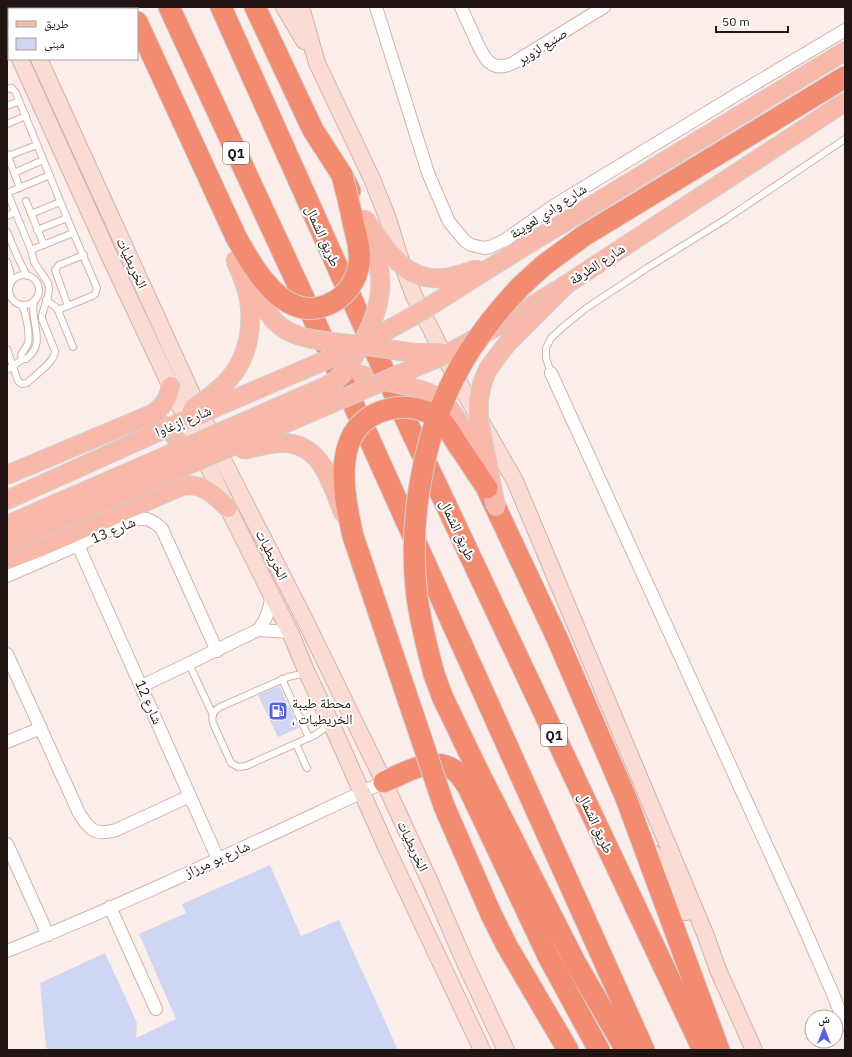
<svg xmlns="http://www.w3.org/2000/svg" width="852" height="1057" font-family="'IBM Plex Sans','Noto Naskh Arabic',sans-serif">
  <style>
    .building { fill: #cfd6f3 }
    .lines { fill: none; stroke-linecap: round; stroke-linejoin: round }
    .service-casing { stroke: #d2b2a9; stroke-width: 8 }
    .minor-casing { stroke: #d2b2a9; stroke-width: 14 }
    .secondary-casing { stroke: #d2b2a9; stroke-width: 18 }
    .primary-casing { stroke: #d2d0d0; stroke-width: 20 }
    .motorway-casing { stroke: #d2d0d0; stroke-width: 23 }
    .service { stroke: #fff; stroke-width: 6 }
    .minor { stroke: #fff; stroke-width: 12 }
    .secondary { stroke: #fbdcd4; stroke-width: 16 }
    .primary { stroke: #f8b9aa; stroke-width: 18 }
    .motorway { stroke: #f38b71; stroke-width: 21 }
    .primary-bridge-casing { stroke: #d2d0d0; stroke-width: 20; stroke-linecap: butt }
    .motorway-bridge-casing { stroke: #d2d0d0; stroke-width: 23; stroke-linecap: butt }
    .primary-bridge { stroke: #f8b9aa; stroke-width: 18 }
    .motorway-bridge { stroke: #f38b71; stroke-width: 21 }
    .labels { text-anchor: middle; stroke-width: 4; stroke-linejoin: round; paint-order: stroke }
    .shield { fill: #fff; stroke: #635b59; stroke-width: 1 }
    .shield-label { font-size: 13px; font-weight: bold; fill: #201512 }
    .street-label { font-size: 14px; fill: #201512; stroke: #fff }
    .poi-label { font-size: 14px; fill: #201512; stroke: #fff; text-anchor: start }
  </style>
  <rect width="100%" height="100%" fill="#fbede9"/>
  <g class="building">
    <polygon points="279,686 299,728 278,737 258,695"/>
    <polygon points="270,865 301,936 339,920 398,1050 50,1050 46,1048 40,983 105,953 137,1023 136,1038 176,1019 139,934 186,913 182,904"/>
  </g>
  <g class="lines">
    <defs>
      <g id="service">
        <polyline points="7,89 12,88 16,93 67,218 97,288 95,294 92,296 58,310"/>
        <polyline points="7,106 19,101"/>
        <polyline points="7,124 26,116"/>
        <polyline points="7,154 20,188"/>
        <polyline points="8,156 37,145"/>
        <polyline points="14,173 43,160"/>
        <path d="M7,192L31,250L34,262L48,283L49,290L48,296L42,315V319L55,351C55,362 35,375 27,383L22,384L18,381L7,349"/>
        <polyline points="7,193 50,175"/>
        <polyline points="26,201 44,245"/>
        <polyline points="31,214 60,202"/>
        <polyline points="7,216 15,212"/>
        <polyline points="37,230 67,218"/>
        <polyline points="7,232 19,260 27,276"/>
        <polyline points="31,250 73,233"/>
        <polyline points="7,262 10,271 11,283"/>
        <circle cx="24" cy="290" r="15"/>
        <polyline points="46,300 57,308 73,347"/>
        <path d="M22,305C26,314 30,334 28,343C26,348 23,351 21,355L23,359H26C48,343 29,322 34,301"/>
        <polyline points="68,306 55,270 59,265 84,255"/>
        <polyline points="7,370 23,359"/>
        <polyline points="551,373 546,358 546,348 551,338 563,327 585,309 647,268 726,219 845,139"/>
        <polyline points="189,664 213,715"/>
        <path d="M306,673L288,677L220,707C213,711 211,716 213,723L231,763L238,767L246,766L315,735L330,724"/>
        <polyline points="282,679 309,738"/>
        <polyline points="296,744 307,768"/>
      </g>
      <g id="minor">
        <polyline points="376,7 428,173 449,222 465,241 471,245 484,248 490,247 505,240 555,205 736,95 845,30"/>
        <path d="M461,7C465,17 470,26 474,36C482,53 489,75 513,63L604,7"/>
        <polyline points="551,373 802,923 833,994 845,1025"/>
        <polyline points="78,545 218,859"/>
        <polyline points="7,576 78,545 133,519 147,519 155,523 162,529 217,651"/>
        <path d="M258,630C267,619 271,608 271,594"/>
        <path d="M7,654L79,813C89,830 96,836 116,830L190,796"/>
        <polyline points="142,686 258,630 290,632"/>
        <polyline points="7,742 41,728"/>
        <polyline points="7,844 48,935"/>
        <polyline points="110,907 156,1009"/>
        <path d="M7,951C135,900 259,840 384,782"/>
      </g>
      <g id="secondary">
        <polyline points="15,7 15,9"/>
        <polyline points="284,7 304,41"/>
        <polyline points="301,7 317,63 372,179 388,219 401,261 414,296 450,367 515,481 706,936 718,970 754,1050"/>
        <polyline points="7,30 9,34"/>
        <polyline points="20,59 108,253 228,508 290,632 307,673 331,723 387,849 482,1050"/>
        <polyline points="39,59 191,392 223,460 303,616 384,782 430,882 466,965 506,1050"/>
        <polyline points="654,854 686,912"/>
      </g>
      <g id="primary">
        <polyline points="509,256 845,51"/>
        <polyline points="351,344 361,345 345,371 385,381"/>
        <polyline points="449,353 514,317 567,284 845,102"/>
        <path d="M156,421C172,429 185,445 184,464"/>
        <path d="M7,475L152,414C163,407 168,399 171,386"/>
        <polyline points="7,500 158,432"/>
        <path d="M7,560L41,547L182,486C202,482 215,495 228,508"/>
      </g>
      <g id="motorway">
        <polyline points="169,7 368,436 644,1050"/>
        <polyline points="221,7 406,420 703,1050"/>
        <polyline points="255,7 313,130 342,175 350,191"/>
        <polyline points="137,22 236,237"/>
        <polyline points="521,286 544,265 585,235 845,77"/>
        <polyline points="487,489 557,638 626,798 719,1050"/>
        <polyline points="434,674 442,696 477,769 575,962 626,1050"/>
        <path d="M384,782C404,773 433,755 454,770C460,774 464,781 468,787L549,958L599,1050"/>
        <polyline points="491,914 507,946 568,1050"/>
      </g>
    </defs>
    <use href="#service" class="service-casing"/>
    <use href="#minor" class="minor-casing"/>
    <use href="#secondary" class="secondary-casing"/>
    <use href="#primary" class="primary-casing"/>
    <use href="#motorway" class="motorway-casing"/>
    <use href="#service" class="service"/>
    <use href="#minor" class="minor"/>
    <use href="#secondary" class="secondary"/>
    <use href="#primary" class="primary"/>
    <use href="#motorway" class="motorway"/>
    <defs>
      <g id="primary-bridge">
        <path d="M365,219C386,250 407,286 450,277C459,275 468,272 477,269"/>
        <path d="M252,277C257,289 262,303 269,314C287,341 321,340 350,344"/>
        <path d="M361,345C383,305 386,280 371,237"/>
        <polyline points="361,345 414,353 442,353"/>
        <path d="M385,381C399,384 413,387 427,392C456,404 466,436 477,463"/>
        <path d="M192,410C205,400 219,391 229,379C249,357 254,322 248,295C245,282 240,271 235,260"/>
        <polyline points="158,432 361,345 422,311 509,256"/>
        <path d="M243,450C255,447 267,444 280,443C322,441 331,484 344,515"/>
        <polyline points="496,507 479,420 479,400 482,384 488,369 506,345 567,284"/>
        <polyline points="7,525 324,387 335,381 345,371"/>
        <polyline points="7,543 449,353"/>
      </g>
      <g id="motorway-bridge">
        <path d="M236,237C255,271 287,329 335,301C348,293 357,279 359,264C361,250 356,235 353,222C350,206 346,191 342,175"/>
        <path d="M487,488C477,474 468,459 458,445C452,436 447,425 438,418C424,408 406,405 389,409C329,424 343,492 353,536L444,806L491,914"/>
        <path d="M434,674C427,648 421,623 417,597C407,515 425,420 470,350C485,327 502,306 521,286"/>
      </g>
    </defs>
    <use href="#primary-bridge" class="primary-bridge-casing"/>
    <use href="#motorway-bridge" class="motorway-bridge-casing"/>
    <use href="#primary-bridge" class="primary-bridge"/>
    <use href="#motorway-bridge" class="motorway-bridge"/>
  </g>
  <defs>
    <symbol id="fuel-square" viewBox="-11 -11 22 22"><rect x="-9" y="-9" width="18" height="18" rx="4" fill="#5863da" stroke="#fff"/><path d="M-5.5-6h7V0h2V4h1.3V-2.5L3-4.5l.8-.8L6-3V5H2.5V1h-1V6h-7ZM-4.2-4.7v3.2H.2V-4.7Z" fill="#fff"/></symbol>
  </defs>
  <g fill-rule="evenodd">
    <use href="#fuel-square" x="267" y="700" width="22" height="22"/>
  </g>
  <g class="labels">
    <g class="shield">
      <rect x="223" y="142" width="26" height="22" rx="3"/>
      <rect x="541" y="724" width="26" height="22" rx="3"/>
    </g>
    <g class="shield-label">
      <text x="236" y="158">Q1</text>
      <text x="554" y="740">Q1</text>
    </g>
    <g class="street-label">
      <text transform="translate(542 46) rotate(-32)" y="5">صنيع لزوير</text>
      <text transform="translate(548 211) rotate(-33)" y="5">شارع وادي لعوينة</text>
      <text transform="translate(323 236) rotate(66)" y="5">طريق الشمال</text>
      <text transform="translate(132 263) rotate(65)" y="5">الخريطيات</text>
      <text transform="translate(597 264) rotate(-33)" y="5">شارع الطرفة</text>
      <text transform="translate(183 421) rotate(-23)" y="5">شارع إزغاوا</text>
      <text transform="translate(113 530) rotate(-23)" y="5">شارع 13</text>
      <text transform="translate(458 530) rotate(65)" y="5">طريق الشمال</text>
      <text transform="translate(272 555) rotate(63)" y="5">الخريطيات</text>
      <text transform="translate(149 702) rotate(66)" y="5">شارع 12</text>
      <text transform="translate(596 823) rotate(65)" y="5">طريق الشمال</text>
      <text transform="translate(413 846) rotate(65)" y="5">الخريطيات</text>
      <text transform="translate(217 859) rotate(-24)" y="5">شارع بو مرزاز</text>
    </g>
    <g class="poi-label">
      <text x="292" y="708">محطة طيبة<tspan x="292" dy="16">، الخريطيات</tspan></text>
    </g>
  </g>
  <rect width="852" height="1057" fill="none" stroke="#201512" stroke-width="16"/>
  <rect x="8" y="8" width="130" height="52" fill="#ffffff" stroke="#a6a1a0"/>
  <rect x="16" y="21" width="20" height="6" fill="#f8b9aa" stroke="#a6a1a0"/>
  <text x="44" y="28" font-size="12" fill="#201512">طريق</text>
  <rect x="16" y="38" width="20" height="12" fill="#cfd6f3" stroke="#a6a1a0"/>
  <text x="44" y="48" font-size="12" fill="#201512">مبنى</text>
  <g transform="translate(824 1029)"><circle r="19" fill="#ffffff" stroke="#a6a1a0"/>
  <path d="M0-3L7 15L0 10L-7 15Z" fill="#5863da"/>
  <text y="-6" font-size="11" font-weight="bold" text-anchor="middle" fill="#201512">ش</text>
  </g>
  <path d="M716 26v6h72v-6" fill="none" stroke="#201512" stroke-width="2"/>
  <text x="722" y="26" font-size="12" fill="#201512" stroke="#ffffff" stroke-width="3" paint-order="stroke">50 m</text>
</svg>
